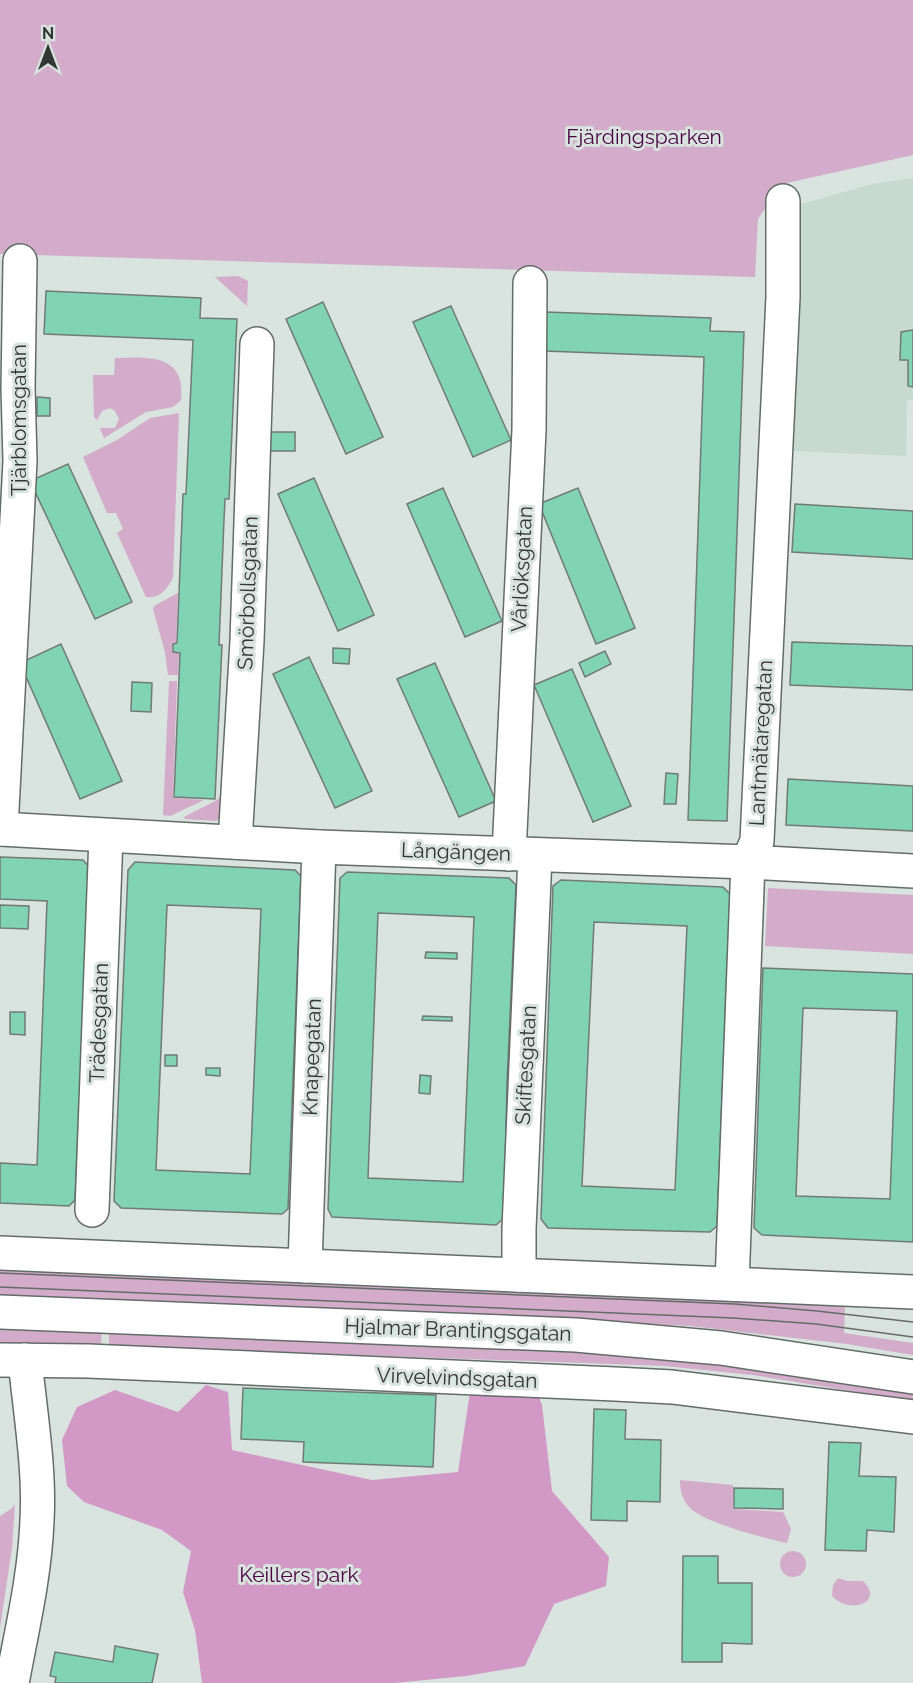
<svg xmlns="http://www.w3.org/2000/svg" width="913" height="1683" font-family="Raleway,sans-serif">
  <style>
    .built { fill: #c7d9d1 }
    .green { fill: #d2acc9 }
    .forest { fill: #d399c6 }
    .building { fill: #80d3b5; stroke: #717a77; stroke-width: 1.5; fill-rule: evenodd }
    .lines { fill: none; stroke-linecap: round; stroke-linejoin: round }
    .minor-casing { stroke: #636c68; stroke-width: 36 }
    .major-casing { stroke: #636c68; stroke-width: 36 }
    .minor { stroke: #fff; stroke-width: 33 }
    .major { stroke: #fff; stroke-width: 33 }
    .tram { stroke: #656b69; stroke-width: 1.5 }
    .labels { text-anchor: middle; stroke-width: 6; stroke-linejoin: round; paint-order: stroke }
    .park-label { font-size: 21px; fill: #4a0241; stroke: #d9e3df }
    .street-label { font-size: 21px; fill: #333736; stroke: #d9e3df }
  </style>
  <rect width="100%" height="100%" fill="#d9e3df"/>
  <polygon class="built" points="913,178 913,400 907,400 906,456 791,451 794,206 872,184"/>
  <g class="green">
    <polygon points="0,0 913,0 913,155 782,184 758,219 755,277 0,254"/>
    <polygon points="238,276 248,281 247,306 215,277"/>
    <path d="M115,358C149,357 186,354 181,400L173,407L146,412L104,438L100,428H115L119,419L115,411L110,408L102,411L97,420L94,417L93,375H114Z"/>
    <path d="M179,413L173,577C168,589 159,599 146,597L117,533L123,529L116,513H107L83,457L117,440L150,418Z"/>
    <polygon points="178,593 176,644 172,644 172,652 179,653 178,675 168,675 165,652 153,609 154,606"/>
    <polygon points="169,681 177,681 173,798 204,800 170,816 163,815"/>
    <polygon points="222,795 224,814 216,821 185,819 184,817 217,800"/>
    <polygon points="768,888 913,895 913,954 765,946"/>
    <polygon points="0,1266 760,1299 845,1307 844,1333 913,1343 913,1355 847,1344 691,1326 80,1298 0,1298"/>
    <polygon points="0,1326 102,1329 101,1346 0,1343"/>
    <polygon points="109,1329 579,1350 760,1367 913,1392 913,1401 753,1375 665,1366 109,1346"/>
    <path d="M680,1480L733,1485V1509L783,1512L791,1529L787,1543C764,1538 704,1523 689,1507C682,1499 680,1490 680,1480Z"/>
    <polygon points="15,1504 12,1548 0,1628 0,1516 11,1509"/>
    <circle cx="793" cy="1564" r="13"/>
    <path d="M838,1578L847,1581H863C885,1601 851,1616 832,1596L833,1585Z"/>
  </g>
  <polygon class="forest" points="206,1385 228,1392 232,1450 372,1480 458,1472 470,1392 536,1389 542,1405 552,1491 609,1557 606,1586 554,1604 525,1666 466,1676 394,1683 202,1683 195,1630 183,1592 191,1551 162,1530 84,1502 67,1486 62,1440 77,1407 115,1390 178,1412"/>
  <g class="building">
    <polygon points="46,291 201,298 200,318 237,319 229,499 225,499 224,520 219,645 222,645 215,799 174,797 180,653 173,652 173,644 177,643 183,494 186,494 193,340 44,334"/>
    <polygon points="323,302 383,437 346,454 286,319"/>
    <polygon points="451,306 511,440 473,457 413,322"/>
    <polygon points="546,312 711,318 710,331 744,332 727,821 688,820 704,357 545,351"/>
    <polygon points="913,330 913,387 908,386 908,360 900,360 901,332"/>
    <polygon points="37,397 50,398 50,416 37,416"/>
    <rect x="267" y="432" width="28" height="19"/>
    <polygon points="68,464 132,602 95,619 30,481"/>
    <polygon points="314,478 374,615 338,631 278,494"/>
    <polygon points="443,488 502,621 465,637 407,504"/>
    <polygon points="578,488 635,628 596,644 539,504"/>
    <polygon points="795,504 913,511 913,559 792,552"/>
    <polygon points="792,642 913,646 913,690 790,685"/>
    <polygon points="61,644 122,781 80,799 20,663"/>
    <polygon points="333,648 350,649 349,664 333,663"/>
    <polygon points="605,651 611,664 585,677 579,663"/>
    <polygon points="309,657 372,791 335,808 273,674"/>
    <polygon points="435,663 496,801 459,817 397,679"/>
    <polygon points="572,669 631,806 593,822 534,685"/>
    <polygon points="132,682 152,683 151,712 131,711"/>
    <polygon points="666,773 678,774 676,804 664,804"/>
    <polygon points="788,779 913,786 913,831 786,825"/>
    <polygon points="0,857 83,860 90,868 75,1200 69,1206 0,1203 0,1163 37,1165 47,901 0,899"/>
    <path d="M135,862L295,870L301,876L288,1209L282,1214L121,1208L114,1201L128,870ZM167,905L261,909L250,1174L156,1170Z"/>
    <path d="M347,872L509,878L516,885L507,1083L504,1218L496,1225L332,1217L328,1209L340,878ZM378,913L474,917L463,1182L368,1178Z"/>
    <path d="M561,880L723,887L730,894L717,1226L710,1232L548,1228L541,1219L553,886ZM594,922L687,926L675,1190L582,1186Z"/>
    <polygon points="0,905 29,906 28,929 0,928"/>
    <polygon points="426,952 457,953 457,959 425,958"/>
    <path d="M763,968L913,974V1242L762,1235L754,1228ZM803,1008L897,1011L890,1199L796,1196Z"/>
    <polygon points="10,1012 25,1012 25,1035 10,1034"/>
    <polygon points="423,1016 452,1017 452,1021 422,1020"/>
    <rect x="165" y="1055" width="12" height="11"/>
    <polygon points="206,1068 220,1068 220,1076 206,1075"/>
    <polygon points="420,1075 431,1076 430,1094 419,1093"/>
    <polygon points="243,1388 436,1395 433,1467 303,1462 304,1442 241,1439"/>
    <polygon points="594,1409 626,1410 625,1439 661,1440 660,1502 627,1501 627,1521 591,1520"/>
    <polygon points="829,1442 861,1443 859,1476 896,1477 894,1532 867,1530 866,1551 825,1550"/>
    <polygon points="734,1488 783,1489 783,1509 734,1508"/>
    <polygon points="683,1556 718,1556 718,1583 752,1583 752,1644 722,1643 722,1662 682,1662"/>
    <polygon points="115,1646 158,1654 152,1683 55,1683 56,1677 50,1676 55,1652 113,1662"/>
  </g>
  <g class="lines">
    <defs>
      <g id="minor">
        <polyline points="0,829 319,847 748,862 913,871"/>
        <polyline points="1,829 20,461 18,388 20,261"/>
        <polyline points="235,842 247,641 257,344"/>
        <polyline points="509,854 529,430 530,283"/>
        <polyline points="92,1210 106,836"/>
        <polyline points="305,1266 319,847"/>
        <polyline points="519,1275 519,1229 535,856"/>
        <polyline points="732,1284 748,862 757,841 783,297 783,201"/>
        <polyline points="0,1360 88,1361 615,1384 672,1387 913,1417"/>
        <path d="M12,1683C22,1629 35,1575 37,1520C40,1470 30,1411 25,1360"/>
      </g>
      <g id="major">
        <polyline points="0,1253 913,1292"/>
        <polyline points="0,1312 576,1335 721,1348 913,1377"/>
      </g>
    </defs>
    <use href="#minor" class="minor-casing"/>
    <use href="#major" class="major-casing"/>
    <use href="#minor" class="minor"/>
    <use href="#major" class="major"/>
    <g class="tram">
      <polyline points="0,1273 735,1304 817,1311 913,1322"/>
      <polyline points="0,1287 733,1318 816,1324 913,1337"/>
    </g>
  </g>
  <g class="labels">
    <g class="park-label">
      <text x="644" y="144">Fjärdingsparken</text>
      <text x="299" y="1582">Keillers park</text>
    </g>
    <g class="street-label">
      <text transform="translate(19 420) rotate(-90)" y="7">Tjärblomsgatan</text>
      <text transform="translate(522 569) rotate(-87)" y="7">Vårlöksgatan</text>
      <text transform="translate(248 593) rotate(-88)" y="7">Smörbollsgatan</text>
      <text transform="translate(761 743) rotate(-87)" y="7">Lantmätaregatan</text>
      <text transform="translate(456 852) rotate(2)" y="7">Långängen</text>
      <text transform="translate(99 1023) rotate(-88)" y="7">Trädesgatan</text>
      <text transform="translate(312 1057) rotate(-88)" y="7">Knapegatan</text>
      <text transform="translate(526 1065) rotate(-87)" y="7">Skiftesgatan</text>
      <text transform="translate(458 1330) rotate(2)" y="7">Hjalmar Brantingsgatan</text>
      <text transform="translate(457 1378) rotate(2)" y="7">Virvelvindsgatan</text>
    </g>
  </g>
  <g transform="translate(48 48)" stroke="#d9e3df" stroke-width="4.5" paint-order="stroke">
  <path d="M0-4.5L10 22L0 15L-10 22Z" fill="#333736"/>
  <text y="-9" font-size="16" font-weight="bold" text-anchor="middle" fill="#333736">N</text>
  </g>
</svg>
